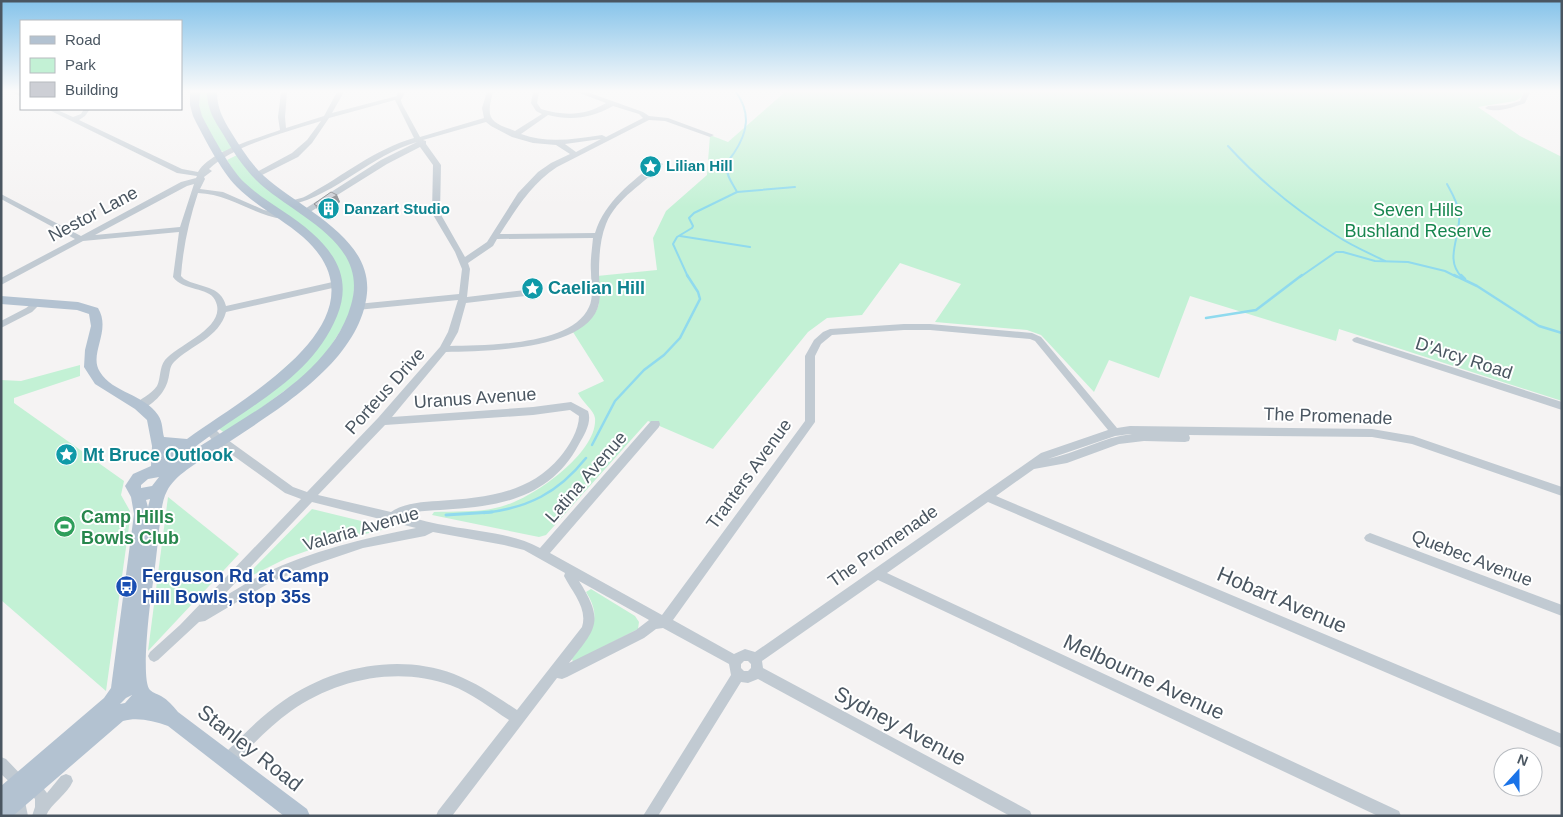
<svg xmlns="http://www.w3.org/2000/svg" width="1563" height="817" font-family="Helvetica,sans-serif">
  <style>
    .green { fill: #c3f1d5 }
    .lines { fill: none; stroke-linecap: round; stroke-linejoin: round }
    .stream-far2 { stroke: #90daee; stroke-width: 2 }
    .stream-far1 { stroke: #90daee; stroke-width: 2.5 }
    .stream { stroke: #90daee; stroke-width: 3 }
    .minor { fill: #c1cad2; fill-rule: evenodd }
    .major { fill: #b3c2d1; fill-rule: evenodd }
    .wall { fill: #b0b2b7 }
    .shaded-wall { fill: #909195 }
    .building { fill: #cdcfd5; stroke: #909195 }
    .labels { text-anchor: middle; stroke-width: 4; stroke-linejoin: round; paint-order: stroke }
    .far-culture-label { font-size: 15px; font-weight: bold; fill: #0d838f; stroke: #fff; text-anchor: start }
    .park-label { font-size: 18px; fill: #17864f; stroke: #fff }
    .street-label { font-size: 18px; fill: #4a5661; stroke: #fff }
    .culture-label { font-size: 18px; font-weight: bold; fill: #0d838f; stroke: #fff; text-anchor: start }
    .leisure-label { font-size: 18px; font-weight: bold; fill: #27864d; stroke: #fff; text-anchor: start }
    .transit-label { font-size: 18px; font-weight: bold; fill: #164399; stroke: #fff; text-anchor: start }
    .near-street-label { font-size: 21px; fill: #4a5661; stroke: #fff }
  </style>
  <rect width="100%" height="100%" fill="#f5f3f3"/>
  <g class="green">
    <polygon points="196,92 210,92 235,148 226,153 221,151 201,120"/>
    <path d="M785,92H1522V97L1515,101L1478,107L1520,136L1562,157V401L1339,329L1336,341L1190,296L1159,378L1109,360L1094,392L1041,335L1027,330L935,322L961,284L900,263L862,315L827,318L808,332L713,449L648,421L546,535L539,537L432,515L434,512C457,511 484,513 506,505C535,496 598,452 595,418C594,410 582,402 578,393L604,381L573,332C600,311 602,311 597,276L657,270L653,238L666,211L707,175L710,135L728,142Z"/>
    <polygon points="237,155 341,242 355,263 353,311 318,366 226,434 218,428 329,328 335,262 241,182 227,160"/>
    <polygon points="80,365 80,376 14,398 14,403 124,481 121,495 130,511 130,519 106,691 1,600 1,380 21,381"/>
    <polygon points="168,497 239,554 148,651"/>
    <polygon points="312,509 390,528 332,542 287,558 249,577 250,572"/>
    <path d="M591,589L635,616L639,622L638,629L573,662L572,659C588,635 605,621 586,592Z"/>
  </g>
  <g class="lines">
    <g class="stream-far2">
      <path d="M1228,146C1260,181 1297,211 1337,236C1352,246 1369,253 1385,261"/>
      <path d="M1447,184C1452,193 1458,203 1459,213C1462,235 1443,259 1462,277"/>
      <polyline points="737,192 795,187"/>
      <polyline points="680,236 750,247"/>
      <path d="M688,277L673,244L677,237L692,228L693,226L689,218L694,213L737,192C733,184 726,176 727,167C727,161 731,157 734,153C748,132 751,113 736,92"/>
      <polyline points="1300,277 1336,252 1343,252 1375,261 1408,262 1445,271 1457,277"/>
    </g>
    <g class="stream-far1">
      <polyline points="1454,275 1477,286 1539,326 1562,333"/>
      <polyline points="1461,275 1465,279"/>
      <polyline points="1206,318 1256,310 1302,275"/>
      <polyline points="592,445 615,401 644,370 664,355 680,338 700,299 698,292 687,275"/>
      <path d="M484,513C528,508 558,493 586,458"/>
    </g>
    <polyline class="stream" points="446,515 492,512"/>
    <g class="minor">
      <polygon points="13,92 21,92 21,97"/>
      <path d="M281,92H287L285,117L286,128L324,116L337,92H344L332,113L397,96L398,92H405L401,100L402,104L420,137L484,118L482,108L487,92H493C485,120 491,122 515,131L542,114L536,111L531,103L533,92H539L537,103L541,109C564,116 585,116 606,103L577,92H587L643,112L649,116L668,118L714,135L710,137L665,121L649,120L557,167C530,185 517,208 500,234L595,233C605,201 632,182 656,162H659L663,164C644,184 617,197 606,224C600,239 599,257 599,273C599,283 601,293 599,303C590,351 483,351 446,352L392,417L533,407L571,402L588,411C592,422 585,434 579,444C553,494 506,506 453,509C437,511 418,509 404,516C419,519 434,524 449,526C480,532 513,533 540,548L651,421H659L660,424L659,427L550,553L662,615L805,421V356L814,340L823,332L830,329L904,324H930L1032,333L1041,337L1117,428L1130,426L1372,429L1413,436L1562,487V496L1412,444L1372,437L1189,435L1190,438L1189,441L1185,442L1144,441L1119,444L1067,463L1034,469L996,496L1562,734V748L988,502L887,573L1399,811L1401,816H1378L878,580L762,661L763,668L1030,811L1032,816H1010L758,679L748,683L741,682L658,816H643L731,675L729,664L663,628L656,629L644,638L567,677L562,679L557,678L452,816H436L438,811L509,720C490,708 472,693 450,685C398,666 336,679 291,711C270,726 251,746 233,765L228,767L223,765L221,760L223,755C242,736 261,716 283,701C332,667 397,653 454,674C477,683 497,697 517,710L582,627C588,608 572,592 564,576L565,573L524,550L504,545L433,532L425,536L363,548L313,565L271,582L205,621L199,622L158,660L154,662L150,660L148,656L150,652L180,625L301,499L285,493L213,441L204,430L205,427H213L221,435L293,487L307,492L378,418L440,347L448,332L458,300L357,310L353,307L357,304L459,294L462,269L455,252L432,213L433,165L420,147L387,164L307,214H301L300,212L381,160L417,142C371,155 337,194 291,205L287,203C293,199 302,199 308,195C343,176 375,149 414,138L395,100L329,118L312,143L298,157L260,176H257L253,174L292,153L307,140L321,121C289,131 232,146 209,169L212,171L204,177L205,179L200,189L223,192L264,210L286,215L287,217L283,219C253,215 229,194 198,193C189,220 183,248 181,276L184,279C200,288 221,285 226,306L337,281L341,284L337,287L226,312C219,338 191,345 174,362C169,367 170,374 168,380C165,393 152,406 139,410L134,406C140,398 151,395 157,386C161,378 159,368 165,360C178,344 229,327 215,300C209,287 183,291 173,277L179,232L83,241L1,285V278L75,239L1,199V194L81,236L181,182L196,178L197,176L177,173L47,109H55L73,117L81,114L84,109H90L85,116L79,120L182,169L198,172C210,151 258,138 280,130L278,117ZM613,106L639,114L643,118L606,137L602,135C574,139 548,144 521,134L548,115C571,121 592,118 613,106ZM486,122L491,126L512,137L533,143L556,145L570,154L551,163L538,172L518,193L487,242L465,257L440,213L441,165L426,144V141L423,140ZM601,139L576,152L565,144ZM194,184L180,227L95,235L187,186ZM593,238C592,249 590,261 591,272C591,283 594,297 589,307C572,346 486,345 450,346L458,332L466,303L534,295L538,292L534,289L467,297L470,269L468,263L493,246L497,239ZM904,330H930L1030,339L1035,341L1108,430L1041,453L755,652L745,649L734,654L673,620L815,422V356L821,344L832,335ZM570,410L579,416C579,430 569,446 560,457C529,494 484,498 438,501C422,502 404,503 391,512L318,495L385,425L533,415ZM1130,434H1132C1103,437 1077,453 1048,459L1115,436ZM312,502L416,528C364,538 311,551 263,574C248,582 234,591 220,599ZM579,581L649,620L636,630L569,663C596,628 605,622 579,581ZM744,661H748L751,664V668L748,671H744L741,668V664Z"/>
      <path d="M1524,92H1530L1525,103C1514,107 1495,114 1485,108L1488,106L1506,105L1520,101Z"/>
      <polygon points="38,299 42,302 32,312 1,328 1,321 26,308"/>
      <polygon points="1357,337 1562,402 1562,410 1354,342 1352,340 1354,338"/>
      <polygon points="1370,533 1562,605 1562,616 1366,541 1364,538 1366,535"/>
      <path d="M1,757L6,759L27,781L31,779L40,784L47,793L61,776L66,774L71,776L73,781C67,795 51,803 46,816H32L35,807V799L25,788L21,790L16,788L1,774Z"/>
      <polygon points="18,790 23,792 28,816 14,816 11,797 13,792"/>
    </g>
    <path class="major" d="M190,92H200L199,105L202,116C212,135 230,169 245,183C265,202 291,214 312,233C338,256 351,282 337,316C309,385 233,412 181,459C224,429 273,405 311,368C329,350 344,330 351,305C370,241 293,216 256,180C243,167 232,150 223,134C214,120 207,109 207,92H217C217,108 223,119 231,132C241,148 251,164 264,176C299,208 372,237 367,293C360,366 265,417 212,453C197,463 175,475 167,491C161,502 161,518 159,530C157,552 154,575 151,597C149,612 141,681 150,690C153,693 158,694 161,696C168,700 173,706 178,712L307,809L310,816H284L168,726C153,721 138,717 123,721L13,816H1V786L104,698L111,688L134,514L131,497L125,486L133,474L151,466L152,446L147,420L135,409L95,384L84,367L85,350L91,326L89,314L77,310L1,304V296L78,302L98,308C112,331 88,354 100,372C113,393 144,394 158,415C163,422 162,430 164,437L187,439C243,398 394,318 303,237C282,219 256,206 237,187C221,171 203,136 193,116L190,105ZM166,449H173L167,455ZM159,477L152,486L141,488V485L148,479ZM150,499L148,507L146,500ZM132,695L125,703L120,704L126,698Z"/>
  </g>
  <polygon class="wall" points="337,195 340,202 337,204 339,210 326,217 318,211 314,204"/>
  <polygon class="shaded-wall" points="337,195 340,202 337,204 339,210 326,217 323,210 330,199"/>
  <polygon class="building" points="331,192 337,195 330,199 336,202 323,210 314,204"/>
  <linearGradient id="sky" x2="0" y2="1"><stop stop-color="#85c3ea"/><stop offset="0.44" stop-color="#fafafa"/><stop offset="1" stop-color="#fafafa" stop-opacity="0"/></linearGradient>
  <rect width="1563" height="207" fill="url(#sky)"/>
  <defs>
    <symbol id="sight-disc" viewBox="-11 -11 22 22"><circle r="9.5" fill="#0f9aa8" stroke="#fff"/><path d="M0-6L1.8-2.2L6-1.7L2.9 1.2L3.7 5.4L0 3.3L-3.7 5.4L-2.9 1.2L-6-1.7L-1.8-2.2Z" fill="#fff"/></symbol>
    <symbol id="building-disc" viewBox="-11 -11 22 22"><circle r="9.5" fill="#0f9aa8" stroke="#fff"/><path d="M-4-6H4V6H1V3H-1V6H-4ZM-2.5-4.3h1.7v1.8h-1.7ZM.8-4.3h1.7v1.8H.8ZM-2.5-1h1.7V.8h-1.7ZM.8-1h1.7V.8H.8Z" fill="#fff"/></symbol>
    <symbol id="stadium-disc" viewBox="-11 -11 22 22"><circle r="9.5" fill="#2e9e5b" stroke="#fff"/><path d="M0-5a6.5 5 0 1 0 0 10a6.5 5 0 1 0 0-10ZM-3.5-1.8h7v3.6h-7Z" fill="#fff"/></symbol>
    <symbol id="bus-disc" viewBox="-11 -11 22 22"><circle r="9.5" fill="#1a4fb4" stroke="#fff"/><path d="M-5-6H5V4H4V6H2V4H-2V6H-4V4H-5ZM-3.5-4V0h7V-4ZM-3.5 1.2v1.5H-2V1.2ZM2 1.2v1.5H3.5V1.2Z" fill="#fff"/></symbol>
  </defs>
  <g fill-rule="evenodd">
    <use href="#sight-disc" x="638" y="154" width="25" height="25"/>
    <use href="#building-disc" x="316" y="196" width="25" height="25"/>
    <use href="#sight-disc" x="520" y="276" width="25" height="25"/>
    <use href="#sight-disc" x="54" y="442" width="25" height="25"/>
    <use href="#stadium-disc" x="52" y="514" width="25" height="25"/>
    <use href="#bus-disc" x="114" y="574" width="25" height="25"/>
  </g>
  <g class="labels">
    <g class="far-culture-label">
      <text x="666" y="171">Lilian Hill</text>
      <text x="344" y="214">Danzart Studio</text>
    </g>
    <g class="park-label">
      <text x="1418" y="216">Seven Hills<tspan x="1418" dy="21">Bushland Reserve</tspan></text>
    </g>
    <g class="street-label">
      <text transform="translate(93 214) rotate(-28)" y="6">Nestor Lane</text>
      <text transform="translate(1464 358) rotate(18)" y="6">D'Arcy Road</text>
      <text transform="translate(385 391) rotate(-48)" y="6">Porteus Drive</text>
      <text transform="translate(475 398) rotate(-4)" y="6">Uranus Avenue</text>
      <text transform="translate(1328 416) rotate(2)" y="6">The Promenade</text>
      <text transform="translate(749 474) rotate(-54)" y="6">Tranters Avenue</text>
      <text transform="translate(586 477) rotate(-49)" y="6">Latina Avenue</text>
      <text transform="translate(361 529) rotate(-16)" y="6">Valaria Avenue</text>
      <text transform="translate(883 546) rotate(-35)" y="6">The Promenade</text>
      <text transform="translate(1472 558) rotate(21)" y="6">Quebec Avenue</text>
    </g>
    <g class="culture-label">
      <text x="548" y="294">Caelian Hill</text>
      <text x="83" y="461">Mt Bruce Outlook</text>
    </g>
    <g class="leisure-label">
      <text x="81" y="523">Camp Hills<tspan x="81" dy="21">Bowls Club</tspan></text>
    </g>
    <g class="transit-label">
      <text x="142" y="582">Ferguson Rd at Camp<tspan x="142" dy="21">Hill Bowls, stop 35s</tspan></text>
    </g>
    <g class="near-street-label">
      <text transform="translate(1282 600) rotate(23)" y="7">Hobart Avenue</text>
      <text transform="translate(1144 677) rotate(25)" y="7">Melbourne Avenue</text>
      <text transform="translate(900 726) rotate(28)" y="7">Sydney Avenue</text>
      <text transform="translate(250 748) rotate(38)" y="7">Stanley Road</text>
    </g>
  </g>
  <rect width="1563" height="817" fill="none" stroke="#4a5661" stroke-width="5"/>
  <rect x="20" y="20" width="162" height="90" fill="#ffffff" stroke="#b7bbc0"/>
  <rect x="30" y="36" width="25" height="8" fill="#b3c2d1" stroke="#b7bbc0"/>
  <text x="65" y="45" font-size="15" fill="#4a5661">Road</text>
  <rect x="30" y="58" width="25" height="15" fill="#c3f1d5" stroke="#b7bbc0"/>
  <text x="65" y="70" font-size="15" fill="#4a5661">Park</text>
  <rect x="30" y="82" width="25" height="15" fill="#cdcfd5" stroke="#b7bbc0"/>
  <text x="65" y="95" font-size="15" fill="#4a5661">Building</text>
  <g transform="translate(1518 772) rotate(21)"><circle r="24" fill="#ffffff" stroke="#b7bbc0"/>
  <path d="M0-4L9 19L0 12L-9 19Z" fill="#1a73e8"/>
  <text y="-8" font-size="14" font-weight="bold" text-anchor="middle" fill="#4a5661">N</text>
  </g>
</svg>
